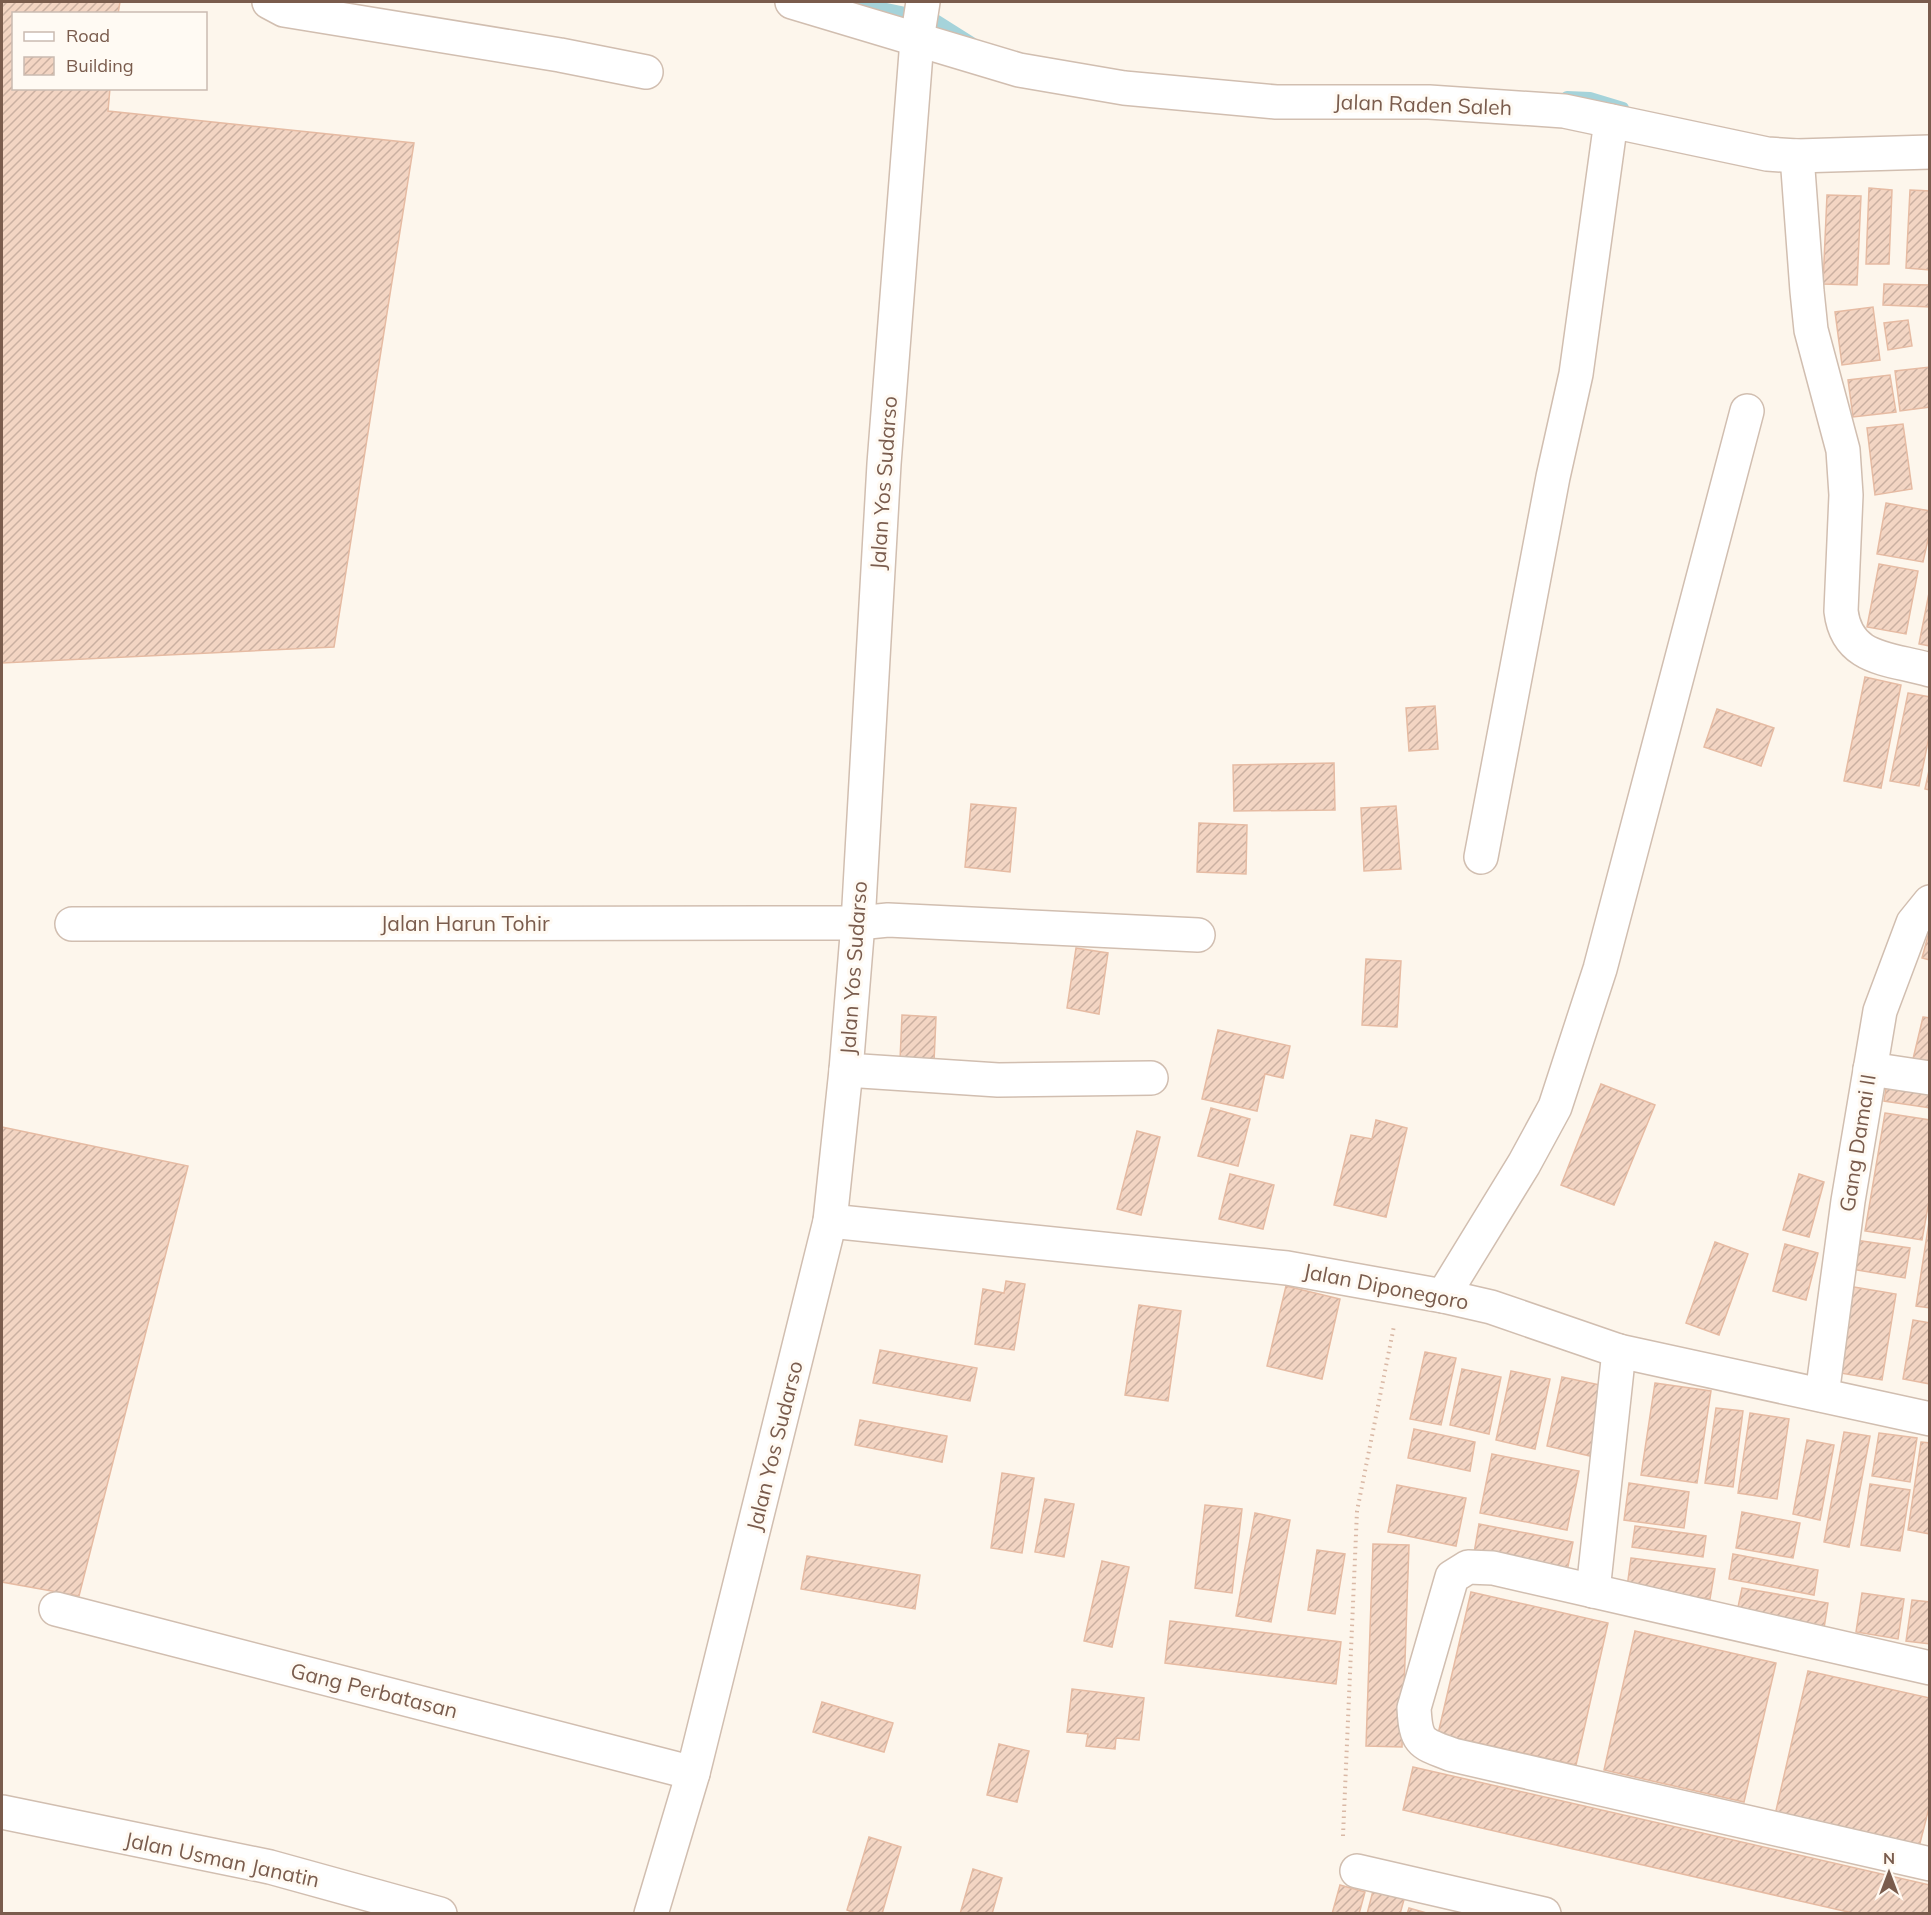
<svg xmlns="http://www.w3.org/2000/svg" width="1931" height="1915" font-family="Mulish,sans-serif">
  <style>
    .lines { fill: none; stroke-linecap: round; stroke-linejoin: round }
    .stream { stroke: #a5d3da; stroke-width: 12 }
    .building { fill: url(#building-hatch); stroke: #e6bba3; stroke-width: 1.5 }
    .minor-casing { stroke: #d1beb0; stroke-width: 36 }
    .path { stroke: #d9b8a5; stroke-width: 4; stroke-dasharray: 1.5 4.5; stroke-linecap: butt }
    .minor { stroke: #fff; stroke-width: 33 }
    .labels { text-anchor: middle; stroke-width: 6; stroke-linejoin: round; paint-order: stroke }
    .street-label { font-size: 21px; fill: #7a5c4d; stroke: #fffaf3 }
  </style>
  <defs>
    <pattern id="building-hatch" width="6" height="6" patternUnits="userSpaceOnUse" patternTransform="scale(1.5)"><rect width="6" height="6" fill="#f3d5c3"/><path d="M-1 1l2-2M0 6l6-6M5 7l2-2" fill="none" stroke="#cab0a1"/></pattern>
  </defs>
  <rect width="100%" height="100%" fill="#fdf6ec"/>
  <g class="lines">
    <g class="stream">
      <polyline points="853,2 934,19 972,43"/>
      <polyline points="1567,97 1590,98 1623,108"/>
    </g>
  </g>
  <g class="building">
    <polygon points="2,2 120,2 118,14 14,14 14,88 110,88 108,111 414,143 334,647 2,663"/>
    <polygon points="1869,188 1892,190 1889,264 1866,264"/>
    <polygon points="1910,190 1930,191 1930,270 1906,268"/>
    <polygon points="1827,195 1861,196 1857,285 1823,284"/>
    <polygon points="1884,284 1930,285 1930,307 1883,305"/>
    <polygon points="1873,307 1880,360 1842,365 1835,312"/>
    <polygon points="1908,320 1912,346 1888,350 1884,323"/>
    <polygon points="1930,367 1930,407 1900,411 1895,371"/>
    <polygon points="1890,375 1896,412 1853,417 1848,380"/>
    <polygon points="1903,424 1912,489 1875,495 1867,428"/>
    <polygon points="1886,503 1930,511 1930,531 1923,562 1877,554"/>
    <polygon points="1879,564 1918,571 1906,634 1867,627"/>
    <polygon points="1930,588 1930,646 1919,644"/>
    <polygon points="1865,677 1901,685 1881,788 1844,781"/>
    <polygon points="1908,693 1930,697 1930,732 1919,786 1890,781"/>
    <polygon points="1435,706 1438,749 1409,751 1406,708"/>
    <polygon points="1717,709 1774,728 1761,766 1704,747"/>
    <polygon points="1334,763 1335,810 1234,811 1233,765"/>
    <polygon points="1930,766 1930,790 1925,789"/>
    <polygon points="971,804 1016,808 1010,872 965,867"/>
    <polygon points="1396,806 1401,869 1364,871 1361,808"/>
    <polygon points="1199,823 1247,825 1246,874 1197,872"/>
    <polygon points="1929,932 1930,932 1930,960 1922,958"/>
    <polygon points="1076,948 1108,953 1099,1014 1067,1008"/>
    <polygon points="1366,959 1401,961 1397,1027 1362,1025"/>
    <polygon points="902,1015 936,1017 934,1062 900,1060"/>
    <polygon points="1923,1017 1930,1018 1930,1062 1913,1059"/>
    <polygon points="1218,1030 1290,1046 1283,1078 1265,1074 1257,1111 1202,1099"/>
    <polygon points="1888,1075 1930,1082 1930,1108 1884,1101"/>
    <polygon points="1601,1084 1655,1105 1614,1205 1561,1185"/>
    <polygon points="1211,1108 1250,1119 1238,1166 1198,1156"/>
    <polygon points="1885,1113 1930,1120 1930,1196 1922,1240 1865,1231"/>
    <polygon points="1376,1120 1407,1128 1386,1217 1334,1205 1351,1135 1372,1139"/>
    <polygon points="2,1127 188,1166 79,1596 2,1582"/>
    <polygon points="1137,1131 1160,1137 1141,1215 1117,1209"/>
    <polygon points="1230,1174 1274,1185 1263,1229 1219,1219"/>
    <polygon points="1799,1174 1824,1182 1809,1237 1783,1230"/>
    <polygon points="1929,1222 1930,1222 1930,1308 1916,1306"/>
    <polygon points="1855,1240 1910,1248 1905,1278 1851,1269"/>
    <polygon points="1715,1242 1748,1254 1719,1335 1686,1323"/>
    <polygon points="1785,1244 1818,1253 1806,1300 1773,1291"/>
    <polygon points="1006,1281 1025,1284 1014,1350 975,1344 983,1289 1004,1293"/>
    <polygon points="1286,1286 1340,1299 1322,1379 1267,1366"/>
    <polygon points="1854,1287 1896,1294 1882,1380 1840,1373"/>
    <polygon points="1139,1305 1181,1311 1168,1401 1125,1395"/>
    <polygon points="1913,1320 1930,1323 1930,1384 1903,1379"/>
    <polygon points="880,1350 977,1368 970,1401 873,1383"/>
    <polygon points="1425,1352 1456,1358 1441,1425 1410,1419"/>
    <polygon points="1462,1369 1501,1377 1489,1434 1450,1425"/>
    <polygon points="1511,1371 1550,1379 1535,1449 1496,1440"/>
    <polygon points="1562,1377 1605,1386 1590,1456 1547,1446"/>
    <polygon points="1655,1383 1711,1391 1697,1483 1641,1475"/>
    <polygon points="1716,1408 1743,1411 1733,1487 1705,1483"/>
    <polygon points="1750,1413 1789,1419 1777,1499 1738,1493"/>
    <polygon points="860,1420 947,1436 942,1462 855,1445"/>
    <polygon points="1414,1429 1475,1442 1470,1471 1408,1458"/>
    <polygon points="1844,1432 1870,1436 1849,1547 1824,1542"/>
    <polygon points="1879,1433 1917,1438 1910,1482 1872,1476"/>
    <polygon points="1807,1440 1834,1445 1820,1520 1793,1514"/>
    <polygon points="1921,1442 1930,1443 1930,1534 1908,1530"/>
    <polygon points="1492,1454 1579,1471 1567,1530 1480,1513"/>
    <polygon points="1002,1473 1034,1478 1022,1553 991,1548"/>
    <polygon points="1629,1483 1689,1492 1684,1528 1624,1520"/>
    <polygon points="1870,1484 1910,1490 1900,1551 1861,1545"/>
    <polygon points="1397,1485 1466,1498 1456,1546 1388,1532"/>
    <polygon points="1045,1499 1074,1504 1064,1557 1035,1552"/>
    <polygon points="1205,1505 1242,1509 1232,1593 1195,1588"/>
    <polygon points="1742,1512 1800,1523 1793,1558 1736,1548"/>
    <polygon points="1255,1513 1290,1520 1271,1622 1236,1616"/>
    <polygon points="1479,1524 1573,1542 1567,1571 1474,1553"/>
    <polygon points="1635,1526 1706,1536 1703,1557 1632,1547"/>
    <polygon points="1373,1544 1409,1545 1402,1747 1366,1746"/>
    <polygon points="1317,1550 1345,1554 1335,1614 1308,1610"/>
    <polygon points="1733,1554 1818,1570 1814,1595 1729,1579"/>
    <polygon points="807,1556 920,1575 915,1609 801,1589"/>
    <polygon points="1631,1558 1715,1569 1710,1599 1627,1587"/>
    <polygon points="1102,1561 1129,1567 1112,1647 1084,1641"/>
    <polygon points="1742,1588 1828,1603 1824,1628 1737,1612"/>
    <polygon points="1471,1592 1608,1623 1576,1765 1438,1734"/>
    <polygon points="1862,1593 1904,1599 1898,1639 1856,1632"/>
    <polygon points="1912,1600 1930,1602 1930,1644 1906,1641"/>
    <polygon points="1170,1621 1341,1642 1336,1684 1165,1663"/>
    <polygon points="1635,1631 1776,1663 1744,1802 1604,1770"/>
    <polygon points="1808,1671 1930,1698 1930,1804 1919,1847 1775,1815"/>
    <polygon points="1072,1689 1144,1698 1139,1740 1116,1738 1115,1749 1086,1746 1088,1734 1067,1732"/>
    <polygon points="822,1702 893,1723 884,1752 813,1732"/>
    <polygon points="999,1744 1029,1751 1017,1802 987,1795"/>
    <polygon points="1413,1767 1930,1885 1930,1914 1857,1914 1403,1810"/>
    <polygon points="869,1837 901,1847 882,1914 858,1914 847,1910"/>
    <polygon points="973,1869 1002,1878 992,1914 960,1914"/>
    <polygon points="1340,1885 1365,1892 1359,1914 1332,1914"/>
    <polygon points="1374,1887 1405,1896 1400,1914 1367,1914"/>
    <polygon points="1409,1908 1430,1914 1407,1914"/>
  </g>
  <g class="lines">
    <defs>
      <g id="minor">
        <polyline points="269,2 284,10 560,55 646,72"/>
        <polyline points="792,2 1019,70 1124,88 1276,102 1429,102 1564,111 1767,154 1797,156 1930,152"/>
        <path d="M1797,156L1807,291L1811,330L1843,450L1846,495L1841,611C1847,661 1890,658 1930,670"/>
        <polyline points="1481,857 1553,477 1576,374 1611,121"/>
        <polyline points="72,924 858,923 888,920 1198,935"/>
        <polyline points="1870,1069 1930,1078"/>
        <polyline points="846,1070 998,1080 1151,1078"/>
        <polyline points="830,1221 1287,1268 1443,1296 1491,1307 1619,1351 1930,1419"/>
        <polyline points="1443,1296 1524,1164 1555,1107 1600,969 1747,411"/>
        <polyline points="1822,1395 1848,1201 1880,1011 1913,923 1930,902"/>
        <polyline points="1593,1591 1619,1351"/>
        <polyline points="56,1609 693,1773"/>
        <path d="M1930,1668L1493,1568L1468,1567L1452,1577L1414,1708C1416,1744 1421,1743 1453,1755L1930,1864"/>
        <polyline points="2,1812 270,1867 440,1914"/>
        <polyline points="1357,1871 1544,1914"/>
        <polyline points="651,1914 693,1773 830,1221 846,1070 858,923 884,464 917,40 923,2"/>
      </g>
    </defs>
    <use href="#minor" class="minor-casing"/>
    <polyline class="path" points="1343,1836 1357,1511 1394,1326"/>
    <use href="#minor" class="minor"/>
  </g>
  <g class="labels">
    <g class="street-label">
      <text transform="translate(1423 105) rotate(2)" y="7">Jalan Raden Saleh</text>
      <text transform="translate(884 483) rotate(-86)" y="7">Jalan Yos Sudarso</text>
      <text x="465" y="931">Jalan Harun Tohir</text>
      <text transform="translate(854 968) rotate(-86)" y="7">Jalan Yos Sudarso</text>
      <text transform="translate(1858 1143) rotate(-81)" y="7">Gang Damai II</text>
      <text transform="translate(1386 1287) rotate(11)" y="7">Jalan Diponegoro</text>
      <text transform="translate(775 1446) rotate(-76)" y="7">Jalan Yos Sudarso</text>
      <text transform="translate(374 1691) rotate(14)" y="7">Gang Perbatasan</text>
      <text transform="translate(222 1860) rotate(12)" y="7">Jalan Usman Janatin</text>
    </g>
  </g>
  <rect width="1931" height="1915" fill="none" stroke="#7a5c4d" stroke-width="6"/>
  <rect x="12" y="12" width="195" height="78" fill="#fffaf3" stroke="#cabbb1" stroke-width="1.5"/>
  <rect x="24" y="32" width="30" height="9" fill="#ffffff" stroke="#cabbb1" stroke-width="1.5"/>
  <text x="66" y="42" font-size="18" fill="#7a5c4d">Road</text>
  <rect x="24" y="57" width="30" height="18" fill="url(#building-hatch)" stroke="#cabbb1" stroke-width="1.5"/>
  <text x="66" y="72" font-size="18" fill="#7a5c4d">Building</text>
  <g transform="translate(1889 1873)" stroke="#fffaf3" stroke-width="4.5" paint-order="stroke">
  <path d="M0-4.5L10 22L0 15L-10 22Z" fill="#7a5c4d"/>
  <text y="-9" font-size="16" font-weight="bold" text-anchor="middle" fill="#7a5c4d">N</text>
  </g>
</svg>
